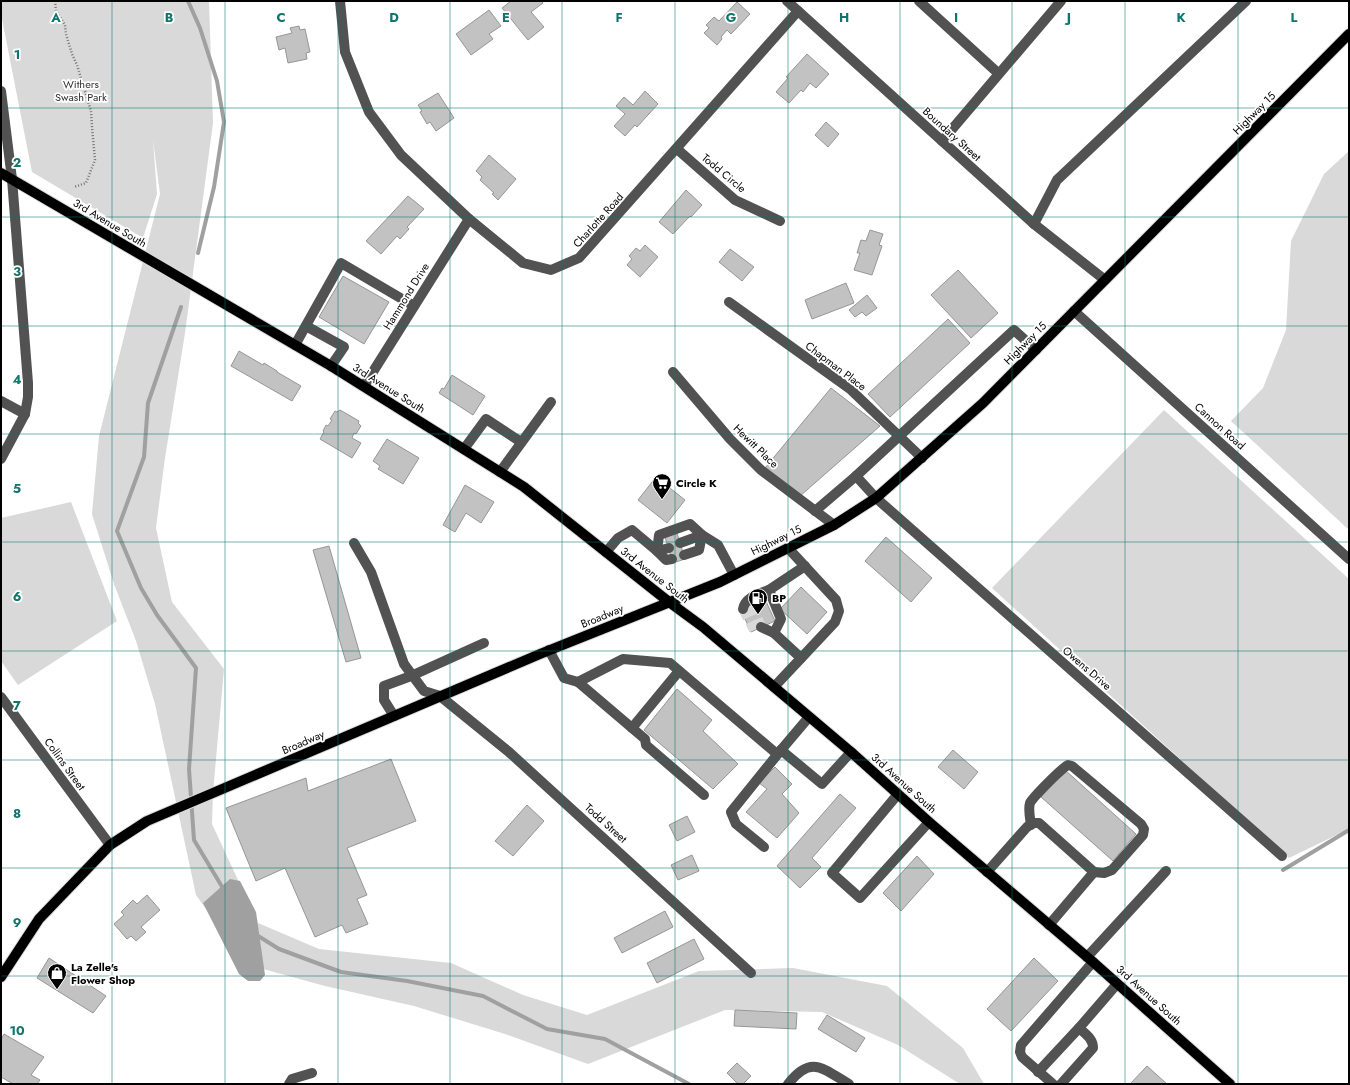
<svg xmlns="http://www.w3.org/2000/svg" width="1350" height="1085" font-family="Jost,sans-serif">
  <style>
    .green { fill: #d9d9d9 }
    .water { fill: #a0a0a0 }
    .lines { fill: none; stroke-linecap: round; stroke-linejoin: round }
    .stream { stroke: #a0a0a0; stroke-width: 4 }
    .building { fill: #c2c2c2; stroke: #969696 }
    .minor-tunnel { stroke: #d9d9d9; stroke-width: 10; stroke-dasharray: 10 5; stroke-linecap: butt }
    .major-casing { stroke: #dbdbdb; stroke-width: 12 }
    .path { stroke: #747474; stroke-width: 2.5; stroke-dasharray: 1 2; stroke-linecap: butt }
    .minor { stroke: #525252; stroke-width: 10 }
    .major { stroke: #000; stroke-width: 10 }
    .grid { fill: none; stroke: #0f766e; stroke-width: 1; stroke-opacity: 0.55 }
    .labels { text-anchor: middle; stroke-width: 3.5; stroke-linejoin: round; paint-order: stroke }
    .park-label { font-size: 11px; fill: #303030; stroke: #fff }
    .street-label { font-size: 11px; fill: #000; stroke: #fff }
    .poi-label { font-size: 11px; font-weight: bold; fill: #000; stroke: #fff; text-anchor: start }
    .grid-label { font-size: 13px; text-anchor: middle; font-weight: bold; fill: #0f766e; stroke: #fff; stroke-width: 3.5; stroke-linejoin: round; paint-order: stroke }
  </style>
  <rect width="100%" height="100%" fill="#fff"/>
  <g class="green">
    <polygon points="1,1 209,1 213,123 185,333 165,458 156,528 172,602 224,669 213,793 212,824 258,923 319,949 451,963 523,995 587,1015 699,971 793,968 887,986 963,1048 984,1084 960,1084 898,1045 822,1012 725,1010 588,1064 505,1034 414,1006 325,986 245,964 196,895 155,704 136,641 114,584 92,514 99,436 160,194 153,140 157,194 143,238 32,172 1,14"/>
    <polygon points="1349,151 1349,530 1231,421 1263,388 1286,330 1291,241 1324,174"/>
    <polygon points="1164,410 1349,579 1349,829 1289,858 992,588"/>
    <polygon points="71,502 117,621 18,685 1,661 1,518"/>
  </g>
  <polygon class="water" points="230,879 240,881 256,912 265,975 260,981 248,981 239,974 203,903"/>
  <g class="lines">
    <g class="stream">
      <polyline points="188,1 200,28 217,81 224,122 214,187 198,253"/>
      <polyline points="181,307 148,403 144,457 117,531 141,588 157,615 196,668 189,769 194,840 224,890"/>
      <polyline points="1283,870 1349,830"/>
      <polyline points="255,934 279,949 341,972 407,981 483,996 547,1029 605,1039 689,1084"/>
    </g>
  </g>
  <g class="building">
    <polygon points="511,1 541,1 543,3 531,12 544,27 528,40 502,8"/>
    <polygon points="737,2 750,14 731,34 727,30 721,37 722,39 717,45 704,33 709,28 706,25 714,17 719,21"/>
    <polygon points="489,10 501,26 489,34 493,39 471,55 456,34"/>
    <polygon points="299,26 300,30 305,29 310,52 306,53 307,59 288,63 285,48 279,50 276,37 292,33 290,28"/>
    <polygon points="807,54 829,74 816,88 810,83 803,92 801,90 789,103 776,92 788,78 786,77"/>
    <polygon points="645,91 658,104 637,127 635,125 625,136 614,126 625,114 616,106 624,97 633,105"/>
    <polygon points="438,93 454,118 436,131 430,122 427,124 420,112 422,111 418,105"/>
    <polygon points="826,122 839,134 828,147 815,135"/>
    <polygon points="489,155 516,179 498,200 492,194 494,193 480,180 482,177 476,171"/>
    <polygon points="686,190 702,205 691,217 690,216 673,234 659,222"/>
    <polygon points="408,196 424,209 407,227 409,229 400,239 397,236 381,254 366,241"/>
    <polygon points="870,230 883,234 879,245 882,246 872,275 854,270 860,253 857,253 861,240 866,241"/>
    <polygon points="645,245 658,257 640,277 627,265 632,259 629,256 636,248 640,251"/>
    <polygon points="730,249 754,267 742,281 719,262"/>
    <polygon points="958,270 998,313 971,338 931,295"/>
    <polygon points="343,276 389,302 364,344 319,317"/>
    <polygon points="846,283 854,303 812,319 805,300"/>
    <polygon points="867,295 877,308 866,316 862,312 855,317 849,310"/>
    <polygon points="948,319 970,343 890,417 868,394"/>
    <polygon points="239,351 263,365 264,363 277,371 277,372 301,386 292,401 231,366"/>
    <polygon points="452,375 485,396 473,415 439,393 442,388 444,389"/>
    <polygon points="831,388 880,426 800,496 765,468"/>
    <polygon points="340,410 359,421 358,423 361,426 356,434 354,433 352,438 361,443 352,458 320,439 324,432 323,431 326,425 328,426 332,420 330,419 335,411 337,412"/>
    <polygon points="387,439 419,458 403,484 378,469 380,466 373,461"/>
    <polygon points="656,477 685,500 667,523 638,500"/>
    <polygon points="465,485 494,502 481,523 466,513 455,532 443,525"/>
    <polygon points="676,530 685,559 673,563 664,534"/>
    <polygon points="886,537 932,578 911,602 865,561"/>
    <polygon points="329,546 361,658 346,662 313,550"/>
    <polygon points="801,587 827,612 807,634 780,609"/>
    <polygon points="765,599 775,621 751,632 741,610"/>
    <polygon points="677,689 712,720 703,731 738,764 713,789 644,730"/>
    <polygon points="953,750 978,772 964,789 938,767"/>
    <polygon points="391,759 416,821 347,848 367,895 357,899 368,924 346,933 342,925 315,937 285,868 256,881 226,808 306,778 308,791"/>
    <polygon points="775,767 792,784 782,794 799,813 777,838 746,812 767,789 759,783"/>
    <polygon points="1065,770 1136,834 1113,861 1041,797"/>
    <polygon points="840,794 856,808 812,858 821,867 800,888 777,866"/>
    <polygon points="527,805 544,821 513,856 495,841"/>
    <polygon points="687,816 695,832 677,841 669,825"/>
    <polygon points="692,855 699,871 678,880 671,865"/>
    <polygon points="917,856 934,874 901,911 883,893"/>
    <polygon points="147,895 160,910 141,927 146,932 136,941 131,936 127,939 114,924 124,915 121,912 133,900 137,904"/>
    <polygon points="665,911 673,927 622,953 614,938"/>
    <polygon points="694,939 704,959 657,983 647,963"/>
    <polygon points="49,958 106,996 93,1013 37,978"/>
    <polygon points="1034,958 1058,981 1011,1031 987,1009"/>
    <polygon points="735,1010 797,1013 796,1029 734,1026"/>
    <polygon points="827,1015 865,1038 856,1052 818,1029"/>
    <polygon points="4,1034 44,1057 31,1075 40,1080 37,1084 13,1084 1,1077 1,1039"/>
    <polygon points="737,1063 751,1076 743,1084 738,1084 727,1073"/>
    <polygon points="1147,1066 1167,1084 1130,1084"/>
  </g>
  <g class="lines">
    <g class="minor-tunnel">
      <polyline points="752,605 761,627"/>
      <polyline points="743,609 754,630"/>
    </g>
    <defs>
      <g id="major">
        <polyline points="1,173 331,366 524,487 669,602 703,627 851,752 929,822 1093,962 1230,1084"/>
        <polyline points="1,977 39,919 110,845 147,821 540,654 720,582 834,525 876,498 983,403 1349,34"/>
      </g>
    </defs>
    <use href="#major" class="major-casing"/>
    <polyline class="path" points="55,1 56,11 65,25 66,34 72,54 77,65 91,111 92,127 95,160 86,183 74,187"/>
    <g class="minor">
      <polyline points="340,1 345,52 369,112 401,155 469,219 523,263 551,270 579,258 798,11"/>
      <polyline points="787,1 1034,224 1105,280"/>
      <polyline points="919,1 998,73"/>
      <polyline points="1,91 12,179 28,383 28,397 25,414 1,459"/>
      <polyline points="942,141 1061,1"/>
      <polyline points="677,149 735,200 780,221"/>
      <polyline points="1034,224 1057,180 1246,1"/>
      <polyline points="729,302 850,389 922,458"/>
      <polyline points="1074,311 1349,559"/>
      <polyline points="306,326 344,347 331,366"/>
      <polyline points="295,345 341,263 414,306"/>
      <polyline points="1036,350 1014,330 856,476 876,498 1282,856"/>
      <polyline points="673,372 730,439 761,470 834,525"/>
      <polyline points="364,386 469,219"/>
      <polyline points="1,401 25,414"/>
      <polyline points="464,449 486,419 521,442"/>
      <polyline points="500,472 551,402"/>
      <polyline points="815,511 856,476"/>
      <polyline points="354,543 371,572 404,664 424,691 440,696 509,752 751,973"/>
      <polyline points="680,543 702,535 699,550 684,555"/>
      <polyline points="606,552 618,538 632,530 657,551 669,548"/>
      <polyline points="672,559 666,560 657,551 659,535 690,524 702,535 718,545 734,575"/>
      <path d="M743,609C745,597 759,594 769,590"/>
      <polyline points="761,627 774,633 801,658"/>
      <polyline points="774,633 781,619 769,590 805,566"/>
      <polyline points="549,650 564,678 578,682"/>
      <polyline points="774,687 835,622 839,611 836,600 788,548"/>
      <polyline points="1,697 110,845"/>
      <polyline points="394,716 384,700 384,686 411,676 484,643"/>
      <polyline points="809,717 781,750 822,784 851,752"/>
      <polyline points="632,728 679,671"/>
      <polyline points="898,794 832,873 860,898 929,822"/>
      <polyline points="704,795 646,745 645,739 578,682 623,659 670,663 777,754"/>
      <path d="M1031,825C1030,818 1028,809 1030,803C1033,797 1061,769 1068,765L1072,766L1141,824L1144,829L1143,835L1112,870L1104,873L1094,872"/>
      <polyline points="764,847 736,824 731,812 781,750"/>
      <polyline points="987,872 1027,827 1033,823 1039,823 1094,872 1049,925"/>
      <polyline points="1087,957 1166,871"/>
      <polyline points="1038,1072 1079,1028"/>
      <polyline points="289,1084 292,1079 312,1073"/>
      <path d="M788,1084C811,1055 822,1068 849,1084"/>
      <polyline points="1053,1084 1022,1057 1020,1052 1021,1045 1093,962"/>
      <path d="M1061,1084L1093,1048C1093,1038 1085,1034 1079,1028L1117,984"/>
    </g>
    <use href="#major" class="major"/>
  </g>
  <path class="grid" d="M112,1V1084M225,1V1084M338,1V1084M450,1V1084M562,1V1084M675,1V1084M788,1V1084M900,1V1084M1012,1V1084M1125,1V1084M1238,1V1084M1,108H1349M1,217H1349M1,326H1349M1,434H1349M1,542H1349M1,651H1349M1,760H1349M1,868H1349M1,976H1349"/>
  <defs>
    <symbol id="supermarket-pin" viewBox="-11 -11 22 30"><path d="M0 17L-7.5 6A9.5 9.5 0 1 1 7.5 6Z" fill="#000" stroke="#fff"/><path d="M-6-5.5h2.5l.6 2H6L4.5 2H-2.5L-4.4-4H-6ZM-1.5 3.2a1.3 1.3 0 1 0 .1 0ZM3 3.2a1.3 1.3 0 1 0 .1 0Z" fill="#fff"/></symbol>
    <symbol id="fuel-pin" viewBox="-11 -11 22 30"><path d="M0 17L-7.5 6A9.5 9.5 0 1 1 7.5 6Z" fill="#000" stroke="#fff"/><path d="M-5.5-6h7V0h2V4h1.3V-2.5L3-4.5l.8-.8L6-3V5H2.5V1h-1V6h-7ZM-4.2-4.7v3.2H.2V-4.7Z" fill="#fff"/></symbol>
    <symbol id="shop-pin" viewBox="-11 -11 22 30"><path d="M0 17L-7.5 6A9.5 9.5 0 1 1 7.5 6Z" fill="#000" stroke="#fff"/><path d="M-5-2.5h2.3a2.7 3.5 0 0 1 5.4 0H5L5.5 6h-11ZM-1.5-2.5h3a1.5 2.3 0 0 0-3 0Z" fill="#fff"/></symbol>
  </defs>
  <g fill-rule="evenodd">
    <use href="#supermarket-pin" x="651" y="472" width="22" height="30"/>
    <use href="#fuel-pin" x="747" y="587" width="22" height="30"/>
    <use href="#shop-pin" x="46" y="962" width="22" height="30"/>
  </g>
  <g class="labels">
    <g class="park-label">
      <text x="81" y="88">Withers<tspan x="81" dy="13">Swash Park</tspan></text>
    </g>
    <g class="street-label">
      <text transform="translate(1254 113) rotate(-45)" y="4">Highway 15</text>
      <text transform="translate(952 134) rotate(42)" y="4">Boundary Street</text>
      <text transform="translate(724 173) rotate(40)" y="4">Todd Circle</text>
      <text transform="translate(598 220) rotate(-48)" y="4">Charlotte Road</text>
      <text transform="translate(110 223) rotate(31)" y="4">3rd Avenue South</text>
      <text transform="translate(406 296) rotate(-58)" y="4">Hammond Drive</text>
      <text transform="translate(1025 343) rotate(-45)" y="4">Highway 15</text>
      <text transform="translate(836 366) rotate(37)" y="4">Chapman Place</text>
      <text transform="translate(389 388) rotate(32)" y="4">3rd Avenue South</text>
      <text transform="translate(1220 426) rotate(42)" y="4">Cannon Road</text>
      <text transform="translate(756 446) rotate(44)" y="4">Hewitt Place</text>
      <text transform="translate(776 540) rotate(-26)" y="4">Highway 15</text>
      <text transform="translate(655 575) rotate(38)" y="4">3rd Avenue South</text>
      <text transform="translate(602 616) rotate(-22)" y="4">Broadway</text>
      <text transform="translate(1087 668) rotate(41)" y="4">Owens Drive</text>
      <text transform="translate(303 742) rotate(-23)" y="4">Broadway</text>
      <text transform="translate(65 764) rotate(54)" y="4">Collins Street</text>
      <text transform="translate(904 783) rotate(42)" y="4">3rd Avenue South</text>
      <text transform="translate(606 823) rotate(42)" y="4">Todd Street</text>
      <text transform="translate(1149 995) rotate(42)" y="4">3rd Avenue South</text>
    </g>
    <g class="poi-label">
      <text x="676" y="487">Circle K</text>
      <text x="772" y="602">BP</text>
      <text x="71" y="971">La Zelle's<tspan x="71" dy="13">Flower Shop</tspan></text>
    </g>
  </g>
  <g class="grid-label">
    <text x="56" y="22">A</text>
    <text x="169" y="22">B</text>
    <text x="281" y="22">C</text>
    <text x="394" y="22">D</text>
    <text x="506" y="22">E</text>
    <text x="619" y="22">F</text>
    <text x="731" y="22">G</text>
    <text x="844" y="22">H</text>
    <text x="956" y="22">I</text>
    <text x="1069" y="22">J</text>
    <text x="1181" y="22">K</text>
    <text x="1294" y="22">L</text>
    <text x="17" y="59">1</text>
    <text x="17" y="167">2</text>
    <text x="17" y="276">3</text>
    <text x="17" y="384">4</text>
    <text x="17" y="493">5</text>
    <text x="17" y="601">6</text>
    <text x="17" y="710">7</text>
    <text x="17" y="818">8</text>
    <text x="17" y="927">9</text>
    <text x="17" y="1035">10</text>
  </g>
  <rect width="1350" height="1085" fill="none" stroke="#000000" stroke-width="4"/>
</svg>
